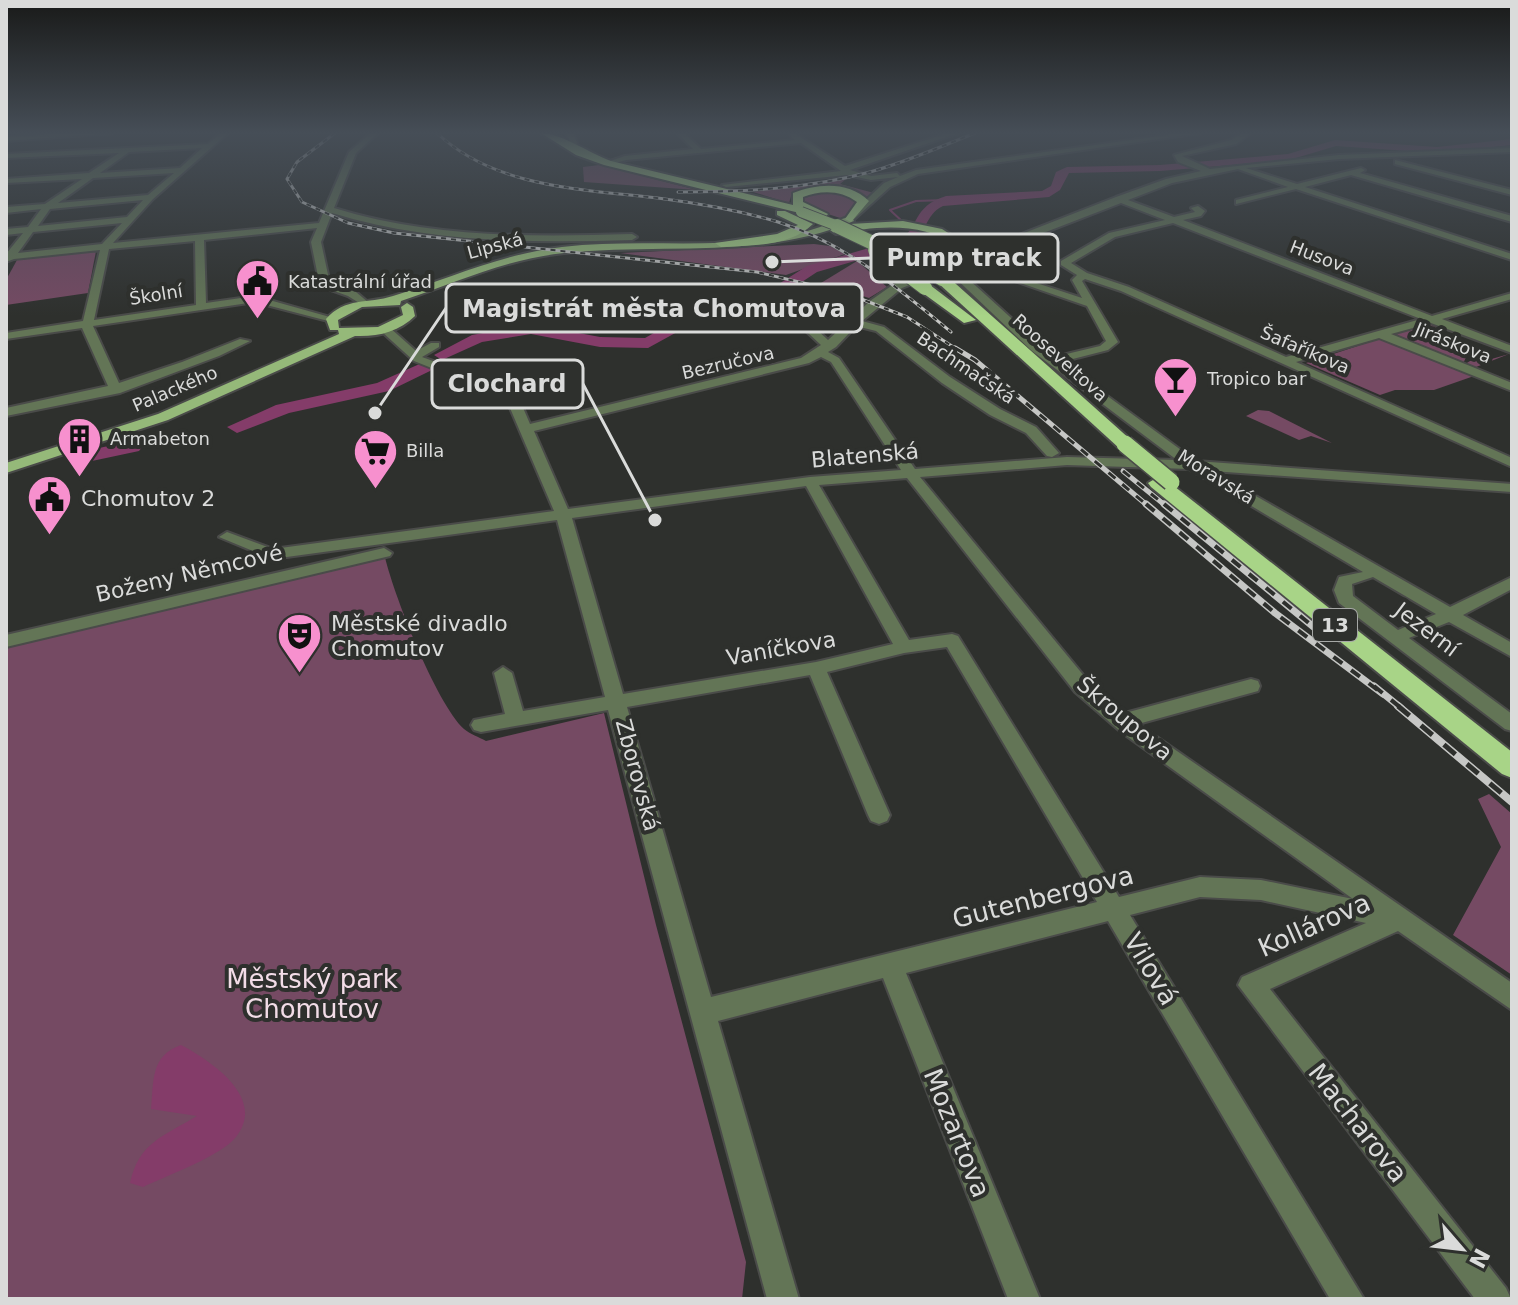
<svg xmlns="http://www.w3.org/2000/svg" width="1518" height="1305" font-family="'DejaVu Sans',sans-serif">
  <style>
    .green { fill: #754a63 }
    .water { fill: #843c69 }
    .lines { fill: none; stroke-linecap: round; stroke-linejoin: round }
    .stream { stroke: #843c69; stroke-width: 2 }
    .river { fill: #843c69; fill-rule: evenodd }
    .minor-casing { stroke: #4a4b49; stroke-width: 4 }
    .major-casing { stroke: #4a4b49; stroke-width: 4 }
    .highway-casing { stroke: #4a4b49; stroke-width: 4 }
    .minor { fill: #637556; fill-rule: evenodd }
    .major { fill: #95b979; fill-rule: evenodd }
    .highway { fill: #a8d487; fill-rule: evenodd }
    .rail-far3-casing { stroke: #c6c7c5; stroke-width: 3 }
    .rail-far2-casing { stroke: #c6c7c5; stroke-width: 5 }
    .rail-far1-casing { stroke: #c6c7c5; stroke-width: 7 }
    .rail-casing { stroke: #c6c7c5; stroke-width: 8 }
    .rail-far3 { stroke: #2e302d; stroke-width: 2; stroke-dasharray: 5; stroke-linecap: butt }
    .rail-far2 { stroke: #2e302d; stroke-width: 3; stroke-dasharray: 9; stroke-linecap: butt }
    .rail-far1 { stroke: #2e302d; stroke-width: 4; stroke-dasharray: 11; stroke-linecap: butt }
    .rail { stroke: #2e302d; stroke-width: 5; stroke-dasharray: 15; stroke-linecap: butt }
    .highway-bridge-far2-casing { stroke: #4a4b49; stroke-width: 12; stroke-linecap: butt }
    .highway-bridge-far1-casing { stroke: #4a4b49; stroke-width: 16; stroke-linecap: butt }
    .highway-bridge-casing { stroke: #4a4b49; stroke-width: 20; stroke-linecap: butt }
    .highway-bridge-far2 { stroke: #a8d487; stroke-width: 10 }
    .highway-bridge-far1 { stroke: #a8d487; stroke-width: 14 }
    .highway-bridge { stroke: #a8d487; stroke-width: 17 }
    .labels { text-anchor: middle; stroke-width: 8; stroke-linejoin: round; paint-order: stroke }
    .far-street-label { font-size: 18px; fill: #dadbda; stroke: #2e302d }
    .far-poi-label { font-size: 18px; fill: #dadbda; stroke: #2e302d; text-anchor: start }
    .shield { fill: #2e302d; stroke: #a6a8a6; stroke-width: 2 }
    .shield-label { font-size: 20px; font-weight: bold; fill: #dadbda }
    .street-label { font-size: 22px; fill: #dadbda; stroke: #2e302d }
    .poi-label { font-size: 22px; fill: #dadbda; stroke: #2e302d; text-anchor: start }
    .near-street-label { font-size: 26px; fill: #dadbda; stroke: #2e302d }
    .near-park-label { font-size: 26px; fill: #f2dce7; stroke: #2e302d }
    .leader { fill: none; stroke: #dadbda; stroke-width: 3 }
    .callout-dot { fill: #dadbda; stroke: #2e302d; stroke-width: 3 }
    .callout { fill: #2e302d; stroke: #dadbda; stroke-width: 3 }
    .callout-label { font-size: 24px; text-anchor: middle; font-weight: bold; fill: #dadbda }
  </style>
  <rect width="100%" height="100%" fill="#2e302d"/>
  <g class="green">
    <polygon points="599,165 697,190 584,182 583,167"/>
    <path d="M846,179L840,184L874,193L867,201C840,192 820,184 792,193L789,203L753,192Z"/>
    <polygon points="830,191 855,197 859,205 843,219 816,210 798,199 802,195"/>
    <polygon points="814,244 830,246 845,254 786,275 620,253"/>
    <polygon points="96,251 88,293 6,305 6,280 17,260"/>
    <polygon points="857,261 887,287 869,298 821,283"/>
    <polygon points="1427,323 1438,328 1417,335 1467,355 1462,366 1478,356 1488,360 1509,354 1471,369 1512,388 1512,392 1474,376 1434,390 1395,390 1380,395 1306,363"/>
    <polygon points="1258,410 1269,411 1332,443 1311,436 1299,440 1246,416"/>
    <path d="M384,553C392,591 436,703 464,729C470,734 479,737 486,741L604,713L656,925L746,1262L742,1299H6V641Z"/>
    <polygon points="1489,794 1512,814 1512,975 1453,935 1501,847 1478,799"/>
  </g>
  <path class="water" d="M181,1045C211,1061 267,1098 236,1137C221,1156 166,1176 143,1187L130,1183C139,1142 164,1136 197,1116L151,1109C154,1081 150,1056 181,1045Z"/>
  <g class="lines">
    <polyline class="stream" points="904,223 890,210 916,201 946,200"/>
    <g class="river">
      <path d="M1512,139V145L1437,153L1336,146L1289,160L1160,171L1069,173L1060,190L1049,197L943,206C924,215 927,235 910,245L817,272L773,301L708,315L648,348L600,347L531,334L482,342L442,360L434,355L472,335L531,324L600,337L645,338L698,308L763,294L807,266L900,239C920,228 911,207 946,196L1042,191L1051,186L1056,172L1067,167L1160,165L1288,154L1335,140L1437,147Z"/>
      <polygon points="424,362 433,367 430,371 389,391 289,413 237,433 227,427 276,405 377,383"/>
      <polygon points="132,441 139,443 142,447 139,451 92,461 82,455 85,451"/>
    </g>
    <defs>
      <g id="minor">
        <polygon points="72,133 113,133 6,141 6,137"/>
        <path d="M221,133H228L153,199L113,243L319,223L349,152L371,133H378L356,153L334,208C431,238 531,237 632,234L637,237L632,240C531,243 429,243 332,213L321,242L330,284L356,292L369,303L364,306L348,296L320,286L311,242L317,228L204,240L206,303L255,296L337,319L332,322L255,302L93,326L119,383L182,362L240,339L250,341L219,356L120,393L6,416V408L108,386L82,328L6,339V333L83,321L100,250L14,259L6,262V254L23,233L6,235V229L28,227L41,209L6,213V207L45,204L82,179L6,183V179L89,173L119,153L6,158V154L208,144ZM202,148L180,168L100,173L129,152ZM174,173L148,195L58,203L93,178ZM143,200L127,217L38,226L50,209ZM122,223L102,244L18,253L33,232ZM195,241L196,305L94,320L109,249Z"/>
        <polygon points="566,133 573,133 580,151 574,151"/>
        <polygon points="677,133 684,133 701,149 795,140 790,135 794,133 845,166 948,133 958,133 850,170 871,176 897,173 900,176 916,170 1181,133 1200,133 918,174 890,187 851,222 848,217 884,183 898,177 871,180 847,175 726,187 722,185 841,171 801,143 626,160 608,165 604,163 625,156 693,149"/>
        <path d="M1243,133H1251L1236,144L1182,156L1210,169L1339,155L1512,148V152L1339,159L1246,168L1297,184L1361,168L1365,170L1360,173L1512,216V222L1351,175L1305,187L1512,254V260L1296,189L1236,204V200L1288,187L1238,169L1172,183L1128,200L1174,217L1195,212L1191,208L1198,206L1205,211L1201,216L1183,220L1432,316L1512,293V299L1442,319L1512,346V353L1431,323L1391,334L1512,383V391L1379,338L1296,362L1512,458V467L1121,291L1085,279L1082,281L1118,342L1108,350L1061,362L1196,461L1512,484V492L1212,471L1450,607L1512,577V589L1463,615L1512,643V657L1449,622L1409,638L1512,714V731L1505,729L1339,603L1334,590L1339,577L1363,572L1189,469L1067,465L920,477L1089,682L1125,713L1251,679L1258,681L1260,686L1258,691L1138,724L1512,983V1010L1398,931L1270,989L1506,1288L1511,1299H1475L1238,985L1242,977L1366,923L1261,900L1200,897L1130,915L1364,1299H1330L1108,921L906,973L1040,1299H1008L883,978L718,1021L799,1299H767L608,710L481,732L474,730L471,725L474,720L505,714L494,673L503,667L512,673L523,711L605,697L557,520L272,559L219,537L227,532L273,549L554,511L510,408L477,386L414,361L381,331V327H389L416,351L431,343H439V347L422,357L485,380L521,403L530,424L801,358L821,345L780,307V303H788L828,340L870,301L894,284L1116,197L1166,179L1201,171L1178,162L1174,155L1231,140ZM1121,203L1165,220L1109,233L1061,261V265L1077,275L1072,280L1082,298L988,267L980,269L1087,306L1106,341L1100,346L1054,357L955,267ZM1173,223L1421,319L1286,357L1129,287L1087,273L1071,263L1115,237ZM947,270L1032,351L1177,460L1067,457L915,469L839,358L828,352L836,347L856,326L876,331L942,383L990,415L1026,433L1047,456L1052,457L1059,453L1036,427L1000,409L950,377L884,327L862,321L902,288ZM821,357L831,362L901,470L810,477L568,509L534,431L809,363ZM907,478L1075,692L1121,732L1353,899L1261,880L1200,877L1119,897L958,636L952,634L909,640L819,485ZM806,486L893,644L816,662L623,694L572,518ZM1373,577L1436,614L1398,630L1353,596L1352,584ZM947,647L1097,902L711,997L627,707L810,675L868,815L871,821L879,824L887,821L890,815L827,672L904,653Z"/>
        <polygon points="1395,160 1512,190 1512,195 1395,164"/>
        <polygon points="384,548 392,553 390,556 6,647 6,635"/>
      </g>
      <path id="major" d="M851,216L854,221C761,260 662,243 564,253C506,259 455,283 401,301L400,305L362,307L338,320L339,328L378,327L403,315L401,307L407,303L413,307L415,316C399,332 377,337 355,336L168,420L6,473V463L158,414L339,334L338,330H330L326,319C345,297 368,304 393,296C450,278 502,254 562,247C637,238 713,250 787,236C810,232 829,223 851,216Z"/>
      <g id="highway">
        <path d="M541,133C561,133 591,154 611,161L793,205V193C818,183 849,181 869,201L851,222L845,219L857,202C841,190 821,190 803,197V202L828,214L824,219L604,165L576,155Z"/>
        <path d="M777,211H785L813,224C790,247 751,245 721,247L715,243L777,234L798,225L777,215Z"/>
        <path d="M903,221L942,229L970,247C952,268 911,263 890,248L896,244L932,253H947L957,247C924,221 875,226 836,234L830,230L850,224Z"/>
        <polygon points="937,276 947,276 1131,440 1131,448 1119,448 937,282"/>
        <polygon points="920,285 930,285 976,320 964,323 920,291"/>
        <polygon points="1158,477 1165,479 1512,752 1512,778 1502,774 1151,487 1148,483"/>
      </g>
    </defs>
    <use href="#minor" class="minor-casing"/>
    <use href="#major" class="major-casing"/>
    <use href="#highway" class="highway-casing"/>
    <use href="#minor" class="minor"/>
    <use href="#major" class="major"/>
    <use href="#highway" class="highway"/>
    <defs>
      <g id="rail-far3">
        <polyline points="335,133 297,162 287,179 302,202 348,223 394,233 757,272 846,293 907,317 958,350"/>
        <path d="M437,133C497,190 588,189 665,199C703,204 741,211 778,222C845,243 898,288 951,332"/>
        <path d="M678,192C742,192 807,189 870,172C906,162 940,147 975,133"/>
      </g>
      <g id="rail-far2">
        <polyline points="955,348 975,360 1148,506"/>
        <polyline points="1123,471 1166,506"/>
      </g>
      <g id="rail-far1">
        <polyline points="1146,504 1275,613 1383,694"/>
        <polyline points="1164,504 1327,638"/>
        <polyline points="1374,686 1401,708"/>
      </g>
      <polyline id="rail" points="1398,706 1512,802"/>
    </defs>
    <use href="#rail-far3" class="rail-far3-casing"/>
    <use href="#rail-far2" class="rail-far2-casing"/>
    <use href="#rail-far1" class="rail-far1-casing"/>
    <use href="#rail" class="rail-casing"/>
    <use href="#rail-far3" class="rail-far3"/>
    <use href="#rail-far2" class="rail-far2"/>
    <use href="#rail-far1" class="rail-far1"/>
    <use href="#rail" class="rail"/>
    <defs>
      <polyline id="highway-bridge-far2" points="801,212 843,228"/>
      <g id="highway-bridge-far1">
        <polyline points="837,226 894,253"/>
        <polyline points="875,250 925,288"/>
        <polyline points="926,267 942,279"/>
      </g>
      <polyline id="highway-bridge" points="1125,444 1171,482"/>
    </defs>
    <use href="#highway-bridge-far2" class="highway-bridge-far2-casing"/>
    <use href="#highway-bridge-far1" class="highway-bridge-far1-casing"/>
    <use href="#highway-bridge" class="highway-bridge-casing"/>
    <use href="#highway-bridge-far2" class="highway-bridge-far2"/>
    <use href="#highway-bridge-far1" class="highway-bridge-far1"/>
    <use href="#highway-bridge" class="highway-bridge"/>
  </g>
  <linearGradient id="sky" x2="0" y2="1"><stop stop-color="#191a19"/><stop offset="0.42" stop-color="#464e57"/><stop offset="1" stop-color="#464e57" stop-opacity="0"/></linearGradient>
  <rect width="1518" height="316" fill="url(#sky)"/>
  <defs>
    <symbol id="civic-pin" viewBox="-11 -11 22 30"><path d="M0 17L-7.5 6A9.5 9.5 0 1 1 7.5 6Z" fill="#f790ce" stroke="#2e302d"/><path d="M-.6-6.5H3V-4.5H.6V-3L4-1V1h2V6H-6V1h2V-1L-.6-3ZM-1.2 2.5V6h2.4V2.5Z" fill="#111"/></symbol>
    <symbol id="bar-pin" viewBox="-11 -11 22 30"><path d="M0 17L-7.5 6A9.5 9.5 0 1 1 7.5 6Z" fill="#f790ce" stroke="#2e302d"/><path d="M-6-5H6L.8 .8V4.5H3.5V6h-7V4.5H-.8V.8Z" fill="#111"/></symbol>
    <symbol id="building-pin" viewBox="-11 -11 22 30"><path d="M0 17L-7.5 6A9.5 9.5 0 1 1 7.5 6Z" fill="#f790ce" stroke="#2e302d"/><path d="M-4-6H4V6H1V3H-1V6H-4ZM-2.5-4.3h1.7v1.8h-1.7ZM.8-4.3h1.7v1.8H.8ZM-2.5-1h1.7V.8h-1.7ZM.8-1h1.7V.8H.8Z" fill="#111"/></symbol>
    <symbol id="supermarket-pin" viewBox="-11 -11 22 30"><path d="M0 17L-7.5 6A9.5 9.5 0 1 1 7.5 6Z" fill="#f790ce" stroke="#2e302d"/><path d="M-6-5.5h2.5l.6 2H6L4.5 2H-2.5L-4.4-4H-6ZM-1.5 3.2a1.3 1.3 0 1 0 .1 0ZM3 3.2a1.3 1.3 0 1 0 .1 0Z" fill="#111"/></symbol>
    <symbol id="theatre-pin" viewBox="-11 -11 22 30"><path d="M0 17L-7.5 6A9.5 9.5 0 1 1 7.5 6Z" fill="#f790ce" stroke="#2e302d"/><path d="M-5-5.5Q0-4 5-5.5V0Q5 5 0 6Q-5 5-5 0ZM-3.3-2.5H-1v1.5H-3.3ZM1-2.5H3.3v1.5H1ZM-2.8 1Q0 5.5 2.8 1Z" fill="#111"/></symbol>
  </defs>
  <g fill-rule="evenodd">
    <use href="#civic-pin" x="232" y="256" width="51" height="69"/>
    <use href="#bar-pin" x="1150" y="354" width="51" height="69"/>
    <use href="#building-pin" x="54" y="414" width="51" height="69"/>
    <use href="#supermarket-pin" x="350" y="426" width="51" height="69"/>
    <use href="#civic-pin" x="24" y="472" width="51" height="69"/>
    <use href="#theatre-pin" x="274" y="610" width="51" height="69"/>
  </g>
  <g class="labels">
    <g class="far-street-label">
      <text transform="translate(495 246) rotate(-15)" y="6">Lipská</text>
      <text transform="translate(1322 258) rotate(21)" y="6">Husova</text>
      <text transform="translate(156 295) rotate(-9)" y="6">Školní</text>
      <text transform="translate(1453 343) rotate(22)" y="6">Jiráskova</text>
      <text transform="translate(1305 350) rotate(23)" y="6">Šafaříkova</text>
      <text transform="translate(1060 358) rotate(42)" y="6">Rooseveltova</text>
      <text transform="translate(728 363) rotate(-13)" y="6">Bezručova</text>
      <text transform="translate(966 368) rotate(34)" y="6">Bachmačská</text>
      <text transform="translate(175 389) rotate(-23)" y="6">Palackého</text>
      <text transform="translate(1216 477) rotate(32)" y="6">Moravská</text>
    </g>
    <g class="far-poi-label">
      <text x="288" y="288">Katastrální úřad</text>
      <text x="1207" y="385">Tropico bar</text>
      <text x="110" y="445">Armabeton</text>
      <text x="406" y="457">Billa</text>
    </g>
    <rect class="shield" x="1313" y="609" width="44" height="32" rx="6"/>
    <g class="shield-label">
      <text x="1335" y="632">13</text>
    </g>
    <g class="street-label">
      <text transform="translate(865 455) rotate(-5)" y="8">Blatenská</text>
      <text transform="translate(189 573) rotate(-13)" y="8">Boženy Němcové</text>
      <text transform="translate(1427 629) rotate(37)" y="8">Jezerní</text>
      <text transform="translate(781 648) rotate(-10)" y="8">Vaníčkova</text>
      <text transform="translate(1125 718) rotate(40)" y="8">Škroupova</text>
      <text transform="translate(638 775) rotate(75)" y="8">Zborovská</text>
    </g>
    <g class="poi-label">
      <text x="81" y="506">Chomutov 2</text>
      <text x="331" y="631">Městské divadlo<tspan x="331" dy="25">Chomutov</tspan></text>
    </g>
    <g class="near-street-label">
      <text transform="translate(1043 897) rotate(-14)" y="9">Gutenbergova</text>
      <text transform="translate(1314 925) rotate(-24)" y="9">Kollárova</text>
      <text transform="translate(1151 969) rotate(59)" y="9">Vilová</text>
      <text transform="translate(1358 1123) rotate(52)" y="9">Macharova</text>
      <text transform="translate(957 1133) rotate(68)" y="9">Mozartova</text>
    </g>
    <g class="near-park-label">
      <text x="312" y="988">Městský park<tspan x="312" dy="30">Chomutov</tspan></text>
    </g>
  </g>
  <path class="leader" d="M772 262L871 258M375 413L446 308M655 520L583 384"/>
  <g class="callout-dot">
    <circle cx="772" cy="262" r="8"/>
    <circle cx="375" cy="413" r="8"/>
    <circle cx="655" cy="520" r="8"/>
  </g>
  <g class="callout">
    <rect x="871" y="234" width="187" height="48" rx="8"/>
    <rect x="446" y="284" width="416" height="48" rx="8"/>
    <rect x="432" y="360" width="151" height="48" rx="8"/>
  </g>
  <g class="callout-label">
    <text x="964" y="266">Pump track</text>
    <text x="654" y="317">Magistrát města Chomutova</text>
    <text x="507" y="392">Clochard</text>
  </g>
  <rect width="1518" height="1305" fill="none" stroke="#dadbda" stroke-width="16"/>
  <g transform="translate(1462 1249) rotate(118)" stroke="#2e302d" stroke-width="6" paint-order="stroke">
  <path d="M0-6L14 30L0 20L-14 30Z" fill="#dadbda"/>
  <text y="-12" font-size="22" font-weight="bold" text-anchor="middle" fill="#dadbda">N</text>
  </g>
</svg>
